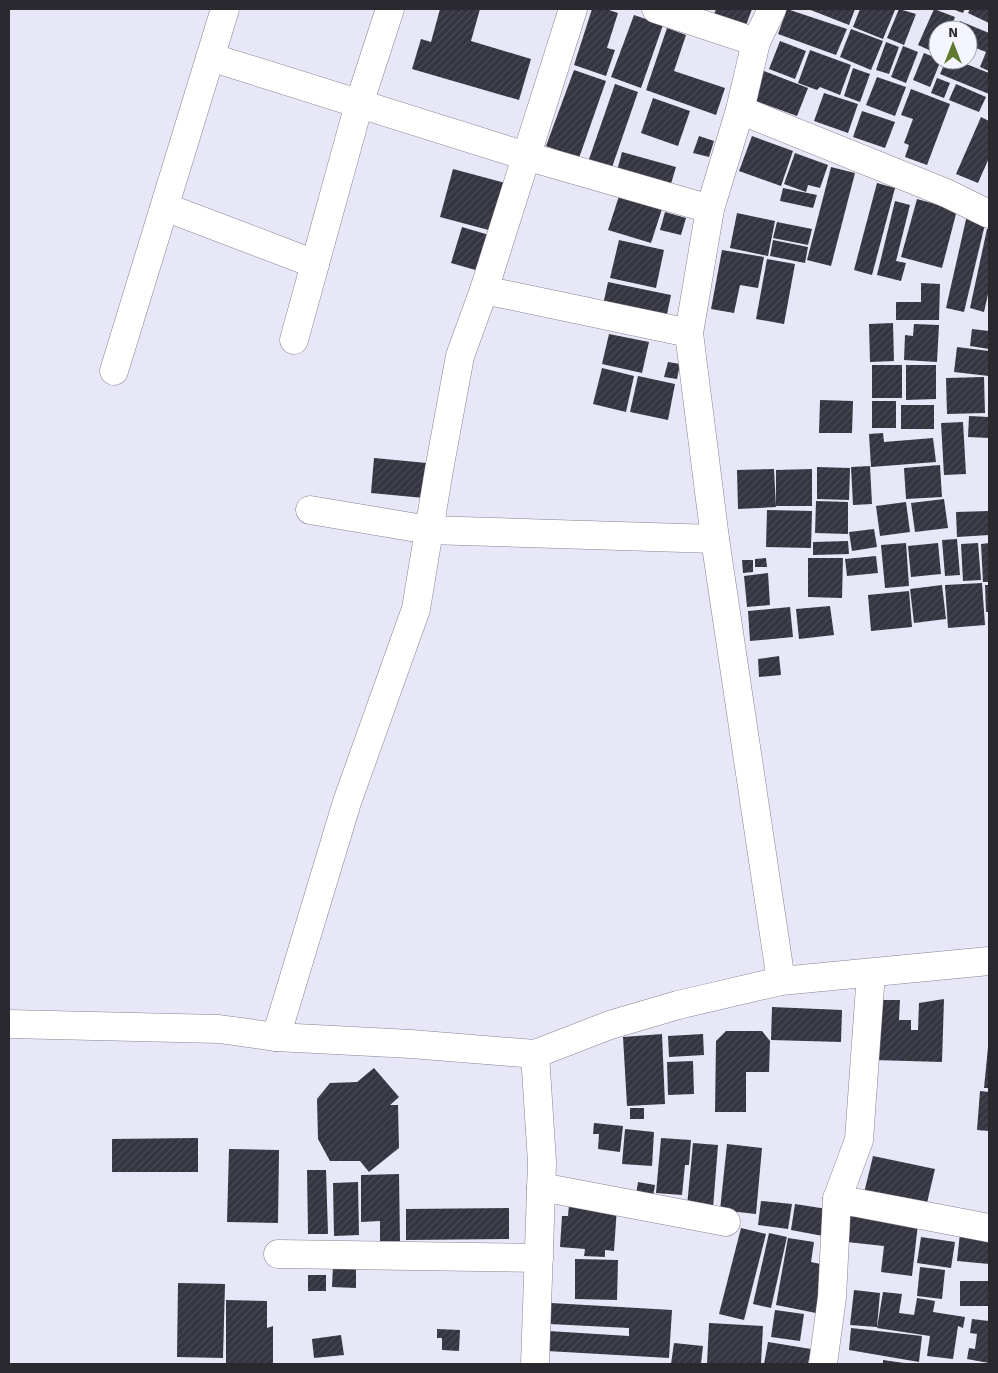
<svg xmlns="http://www.w3.org/2000/svg" width="998" height="1373" font-family="Signika,sans-serif">
  <style>
    .building { fill: url(#building-hatch) }
    .lines { fill: none; stroke-linecap: round; stroke-linejoin: round }
    .minor-casing { stroke: #848493; stroke-width: 29 }
    .minor { stroke: #fff; stroke-width: 28 }
  </style>
  <defs>
    <pattern id="building-hatch" width="6" height="6" patternUnits="userSpaceOnUse" patternTransform="scale(1.25)"><rect width="6" height="6" fill="#353541"/><path d="M-1 1l2-2M0 6l6-6M5 7l2-2" fill="none" stroke="#4a4a54"/></pattern>
  </defs>
  <rect width="100%" height="100%" fill="#e7e7f7"/>
  <g class="building">
    <polygon points="440,9 480,9 471,41 531,59 519,100 412,69 421,39 431,42"/>
    <polygon points="592,9 606,9 618,13 607,48 615,50 606,76 574,65"/>
    <polygon points="716,9 752,9 745,28 713,17"/>
    <polygon points="787,9 847,29 836,55 778,34"/>
    <polygon points="808,9 855,9 849,25"/>
    <polygon points="860,9 895,10 883,39 853,27"/>
    <polygon points="899,9 916,14 904,45 887,38"/>
    <polygon points="934,9 955,17 950,30 938,30 938,54 918,45"/>
    <polygon points="952,9 965,9 963,13"/>
    <polygon points="970,9 989,9 989,23 968,13"/>
    <polygon points="634,15 663,25 641,88 611,77"/>
    <polygon points="960,21 989,33 989,71 980,67 986,52 968,45 968,30 957,30"/>
    <polygon points="667,28 686,35 674,71 725,88 716,115 646,90"/>
    <polygon points="851,29 883,41 871,70 840,57"/>
    <polygon points="780,41 806,51 795,79 769,69"/>
    <polygon points="886,42 899,47 889,74 876,70"/>
    <polygon points="903,46 918,52 906,83 891,77"/>
    <polygon points="810,50 851,65 840,95 820,87 817,90 798,83"/>
    <polygon points="924,53 941,60 930,87 913,80"/>
    <polygon points="946,60 956,60 989,73 989,94 940,74"/>
    <polygon points="853,68 870,74 860,102 844,96"/>
    <polygon points="574,70 606,81 579,158 546,146"/>
    <polygon points="764,71 808,88 797,116 753,100"/>
    <polygon points="877,77 906,87 895,116 866,105"/>
    <polygon points="937,78 950,83 944,98 931,93"/>
    <polygon points="615,84 638,92 610,173 587,165"/>
    <polygon points="956,84 986,97 979,112 949,100"/>
    <polygon points="911,89 950,104 927,165 905,157 909,145 904,143 913,119 901,115"/>
    <polygon points="824,93 858,104 848,133 814,121"/>
    <polygon points="653,98 690,111 678,146 641,133"/>
    <polygon points="862,111 895,122 885,148 853,137"/>
    <polygon points="981,117 989,121 989,158 978,183 956,174"/>
    <polygon points="699,136 714,141 709,157 693,153"/>
    <polygon points="752,136 793,151 781,186 739,171"/>
    <polygon points="622,152 676,167 670,187 617,171"/>
    <polygon points="795,153 828,165 820,188 808,185 806,192 784,184"/>
    <polygon points="831,167 855,173 831,266 807,260"/>
    <polygon points="453,169 509,184 496,232 440,217"/>
    <polygon points="877,183 895,188 872,275 854,270"/>
    <polygon points="783,188 817,195 813,208 780,201"/>
    <polygon points="619,196 662,209 651,243 608,230"/>
    <polygon points="917,199 957,210 942,268 901,257"/>
    <polygon points="895,201 910,205 896,261 906,263 901,281 877,275"/>
    <polygon points="665,212 686,218 681,235 660,230"/>
    <polygon points="737,213 775,221 768,256 730,248"/>
    <polygon points="967,215 986,220 964,312 946,308"/>
    <polygon points="777,222 812,229 808,245 773,238"/>
    <polygon points="462,227 496,237 486,273 451,263"/>
    <polygon points="987,229 989,229 989,290 984,312 970,308"/>
    <polygon points="619,240 664,250 656,288 610,278"/>
    <polygon points="773,240 808,247 805,263 770,256"/>
    <polygon points="722,250 764,257 758,288 740,285 734,313 711,309"/>
    <polygon points="767,259 795,264 784,324 756,319"/>
    <polygon points="608,282 671,295 666,319 603,305"/>
    <polygon points="921,283 940,284 939,320 896,320 896,302 921,302"/>
    <polygon points="893,323 894,361 870,362 869,324"/>
    <polygon points="914,324 939,325 937,362 904,360 905,335 913,336"/>
    <polygon points="972,329 989,331 989,349 970,346"/>
    <polygon points="609,334 649,342 642,373 602,364"/>
    <polygon points="957,347 989,351 989,376 954,372"/>
    <polygon points="668,362 680,364 677,379 664,377"/>
    <rect x="872" y="365" width="30" height="33"/>
    <polygon points="906,365 936,365 936,399 906,400"/>
    <polygon points="602,368 634,376 626,412 593,404"/>
    <polygon points="638,376 675,384 668,420 630,412"/>
    <polygon points="984,377 985,413 947,414 946,378"/>
    <polygon points="820,400 853,401 852,433 819,433"/>
    <rect x="872" y="401" width="24" height="27"/>
    <rect x="901" y="405" width="33" height="24"/>
    <polygon points="969,416 989,417 989,438 968,437"/>
    <polygon points="963,422 966,474 944,475 941,423"/>
    <polygon points="883,433 884,442 933,438 936,462 871,467 869,434"/>
    <polygon points="374,458 427,463 424,498 371,493"/>
    <polygon points="940,465 942,497 906,499 904,468"/>
    <polygon points="870,466 872,504 853,505 851,467"/>
    <polygon points="817,467 850,468 849,500 817,499"/>
    <polygon points="774,469 776,507 738,509 737,470"/>
    <polygon points="812,469 812,506 776,506 776,470"/>
    <polygon points="944,499 948,528 915,532 911,503"/>
    <polygon points="816,501 848,502 848,534 815,533"/>
    <polygon points="906,502 910,532 880,536 876,506"/>
    <polygon points="767,510 812,511 811,548 766,547"/>
    <polygon points="989,511 989,535 957,537 956,512"/>
    <polygon points="874,529 877,547 852,551 849,532"/>
    <polygon points="957,539 960,575 945,576 942,540"/>
    <polygon points="848,541 849,554 813,555 813,542"/>
    <polygon points="906,543 909,586 885,588 881,545"/>
    <polygon points="938,543 941,574 911,577 908,546"/>
    <polygon points="978,543 981,580 963,581 961,544"/>
    <polygon points="989,543 989,582 983,582 981,544"/>
    <polygon points="876,556 878,573 847,576 845,559"/>
    <polygon points="766,558 767,567 755,567 755,559"/>
    <polygon points="808,558 843,558 842,598 808,597"/>
    <polygon points="742,560 753,560 753,572 743,573"/>
    <polygon points="768,573 770,605 747,607 744,576"/>
    <polygon points="982,583 985,625 948,628 945,585"/>
    <polygon points="942,585 946,619 914,623 910,589"/>
    <polygon points="985,585 989,585 989,612 986,612"/>
    <polygon points="909,591 912,627 871,631 868,595"/>
    <polygon points="830,606 834,635 799,639 796,609"/>
    <polygon points="790,607 793,637 750,641 748,611"/>
    <polygon points="779,656 781,675 759,677 758,659"/>
    <polygon points="944,999 942,1062 874,1060 876,1000 900,1000 899,1020 911,1020 911,1030 918,1030 919,1003"/>
    <polygon points="772,1007 842,1010 841,1042 771,1040"/>
    <polygon points="726,1031 762,1031 770,1041 769,1072 746,1072 746,1112 715,1112 716,1041"/>
    <polygon points="662,1034 665,1104 627,1106 623,1037"/>
    <polygon points="703,1034 704,1055 669,1057 668,1036"/>
    <polygon points="988,1047 989,1047 989,1088 984,1088"/>
    <polygon points="693,1061 694,1094 668,1095 667,1062"/>
    <polygon points="374,1068 399,1097 390,1105 398,1105 399,1148 369,1172 360,1161 330,1161 318,1139 317,1099 330,1083 357,1082"/>
    <polygon points="980,1091 989,1092 989,1131 977,1130"/>
    <rect x="630" y="1108" width="14" height="11"/>
    <polygon points="594,1123 623,1126 620,1152 598,1149 599,1134 593,1134"/>
    <polygon points="625,1129 654,1132 652,1166 622,1164"/>
    <polygon points="198,1138 198,1172 112,1172 112,1139"/>
    <polygon points="661,1138 691,1140 689,1165 685,1165 682,1195 656,1193"/>
    <polygon points="693,1143 718,1145 713,1208 687,1206"/>
    <polygon points="727,1144 762,1148 756,1214 720,1210"/>
    <polygon points="229,1149 279,1150 278,1223 227,1222"/>
    <polygon points="873,1156 935,1169 927,1203 908,1198 909,1204 864,1193"/>
    <polygon points="307,1170 326,1170 328,1234 308,1234"/>
    <polygon points="399,1174 400,1241 380,1241 380,1221 361,1222 361,1175"/>
    <polygon points="358,1182 359,1235 334,1236 333,1183"/>
    <polygon points="638,1182 655,1185 653,1197 636,1195"/>
    <polygon points="761,1201 792,1204 788,1229 758,1225"/>
    <polygon points="569,1204 617,1207 614,1251 605,1250 605,1257 584,1256 585,1249 560,1247 562,1216 568,1216"/>
    <polygon points="795,1204 827,1209 823,1236 791,1230"/>
    <polygon points="509,1208 509,1239 406,1240 406,1209"/>
    <polygon points="850,1216 918,1224 912,1276 881,1272 884,1246 847,1242"/>
    <polygon points="741,1228 766,1234 744,1320 719,1314"/>
    <polygon points="769,1233 787,1237 771,1308 753,1304"/>
    <polygon points="960,1233 989,1239 989,1264 957,1261"/>
    <polygon points="921,1237 955,1242 951,1268 917,1263"/>
    <polygon points="788,1238 814,1242 811,1262 825,1265 816,1313 776,1305"/>
    <polygon points="575,1259 618,1260 617,1300 575,1299"/>
    <polygon points="333,1266 356,1267 356,1288 332,1287"/>
    <polygon points="920,1267 945,1270 942,1299 917,1296"/>
    <rect x="308" y="1275" width="18" height="16"/>
    <rect x="960" y="1281" width="29" height="25"/>
    <polygon points="178,1283 225,1284 223,1358 177,1357"/>
    <polygon points="854,1290 880,1293 877,1327 850,1325"/>
    <polygon points="883,1292 902,1294 899,1313 914,1315 917,1298 935,1301 933,1312 965,1317 963,1328 958,1326 953,1359 927,1356 930,1336 877,1328"/>
    <polygon points="226,1300 267,1301 267,1328 273,1326 273,1364 226,1364"/>
    <polygon points="551,1303 672,1310 669,1358 547,1351 548,1331 629,1336 629,1328 549,1324"/>
    <polygon points="775,1310 804,1314 800,1341 771,1337"/>
    <polygon points="972,1319 989,1321 989,1363 967,1359 969,1348 975,1349 977,1334 970,1333"/>
    <polygon points="709,1323 763,1326 761,1364 707,1364"/>
    <polygon points="851,1328 922,1336 919,1362 849,1350"/>
    <polygon points="437,1329 460,1330 459,1351 442,1350 442,1338 437,1338"/>
    <polygon points="341,1335 344,1355 314,1358 312,1339"/>
    <polygon points="768,1342 811,1349 808,1364 764,1364"/>
    <polygon points="674,1343 703,1346 701,1364 671,1364"/>
    <polygon points="883,1360 904,1363 904,1364 883,1364"/>
  </g>
  <g class="lines">
    <defs>
      <g id="minor">
        <polyline points="656,9 756,42 740,110 710,209 689,333 715,539 781,981"/>
        <polyline points="756,42 772,9"/>
        <polyline points="210,57 526,156 710,209"/>
        <polyline points="740,110 946,193 989,214"/>
        <polyline points="165,207 315,264"/>
        <polyline points="484,290 689,333"/>
        <polyline points="294,340 359,104 390,9"/>
        <polyline points="114,371 225,9"/>
        <polyline points="310,510 429,530 715,539"/>
        <polyline points="9,1024 219,1029 276,1037 411,1044 535,1054 610,1025 678,1005 781,981 989,961"/>
        <polyline points="276,1037 347,802 416,609 439,470 460,356 484,290 573,9"/>
        <polyline points="535,1054 542,1162 535,1364"/>
        <polyline points="541,1187 726,1222"/>
        <polyline points="837,1199 859,1140 871,973"/>
        <polyline points="278,1254 539,1258"/>
        <polyline points="823,1364 832,1297 837,1199 989,1228"/>
      </g>
    </defs>
    <use href="#minor" class="minor-casing"/>
    <use href="#minor" class="minor"/>
  </g>
  <rect width="998" height="1373" fill="none" stroke="#29292f" stroke-width="20"/>
  <g transform="translate(953 45)"><circle r="24" fill="#f5f5ff" stroke="#a3a3ac"/>
  <path d="M0-4L9 19L0 12L-9 19Z" fill="#5e7b30"/>
  <text y="-8" font-size="14" font-weight="bold" text-anchor="middle" fill="#29292f">N</text>
  </g>
</svg>
